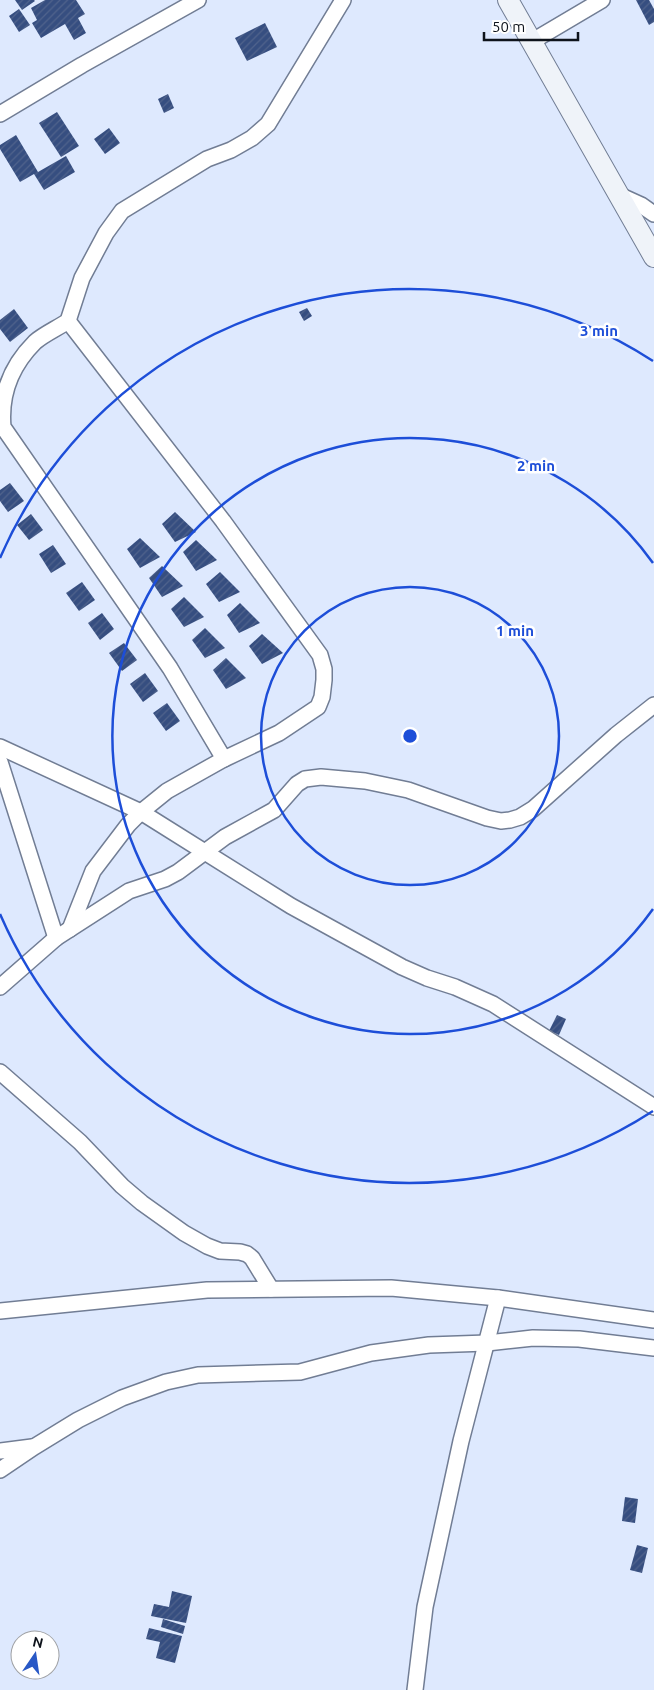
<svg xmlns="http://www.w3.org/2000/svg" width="654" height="1690" font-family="Ubuntu,sans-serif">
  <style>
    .building { fill: url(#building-hatch) }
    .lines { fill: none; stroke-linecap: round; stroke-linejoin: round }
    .street-casing { stroke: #717d94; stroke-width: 18 }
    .secondary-casing { stroke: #717d94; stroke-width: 22 }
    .street { stroke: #fff; stroke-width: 15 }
    .secondary { stroke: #eff3f9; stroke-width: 20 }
    .ring { fill: none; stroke: #1d4ed8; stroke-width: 2.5 }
    .centre { fill: #1d4ed8; stroke: #fff; stroke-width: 2.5 }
    .ring-label { font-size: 15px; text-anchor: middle; font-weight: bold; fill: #1d4ed8; stroke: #fff; stroke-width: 5; stroke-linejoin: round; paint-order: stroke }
  </style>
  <defs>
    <pattern id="building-hatch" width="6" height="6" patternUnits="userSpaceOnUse" patternTransform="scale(1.25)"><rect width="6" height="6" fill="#364e80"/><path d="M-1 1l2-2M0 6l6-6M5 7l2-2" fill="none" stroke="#50638c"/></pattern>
  </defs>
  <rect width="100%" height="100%" fill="#dee9fe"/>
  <g class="building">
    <polygon points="15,0 34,0 35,1 22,10"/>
    <polygon points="45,0 76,0 85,14 78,18 86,33 74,40 65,24 41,38 32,23 37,20 31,8"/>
    <polygon points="636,0 649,0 654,9 654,22 649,25"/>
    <polygon points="19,9 30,25 19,32 9,16"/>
    <polygon points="265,23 277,47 247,61 235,38"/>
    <polygon points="168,94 174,108 164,113 158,99"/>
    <polygon points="57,112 79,146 61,157 39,123"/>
    <polygon points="109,128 120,143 105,154 94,139"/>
    <polygon points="16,135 38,172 66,156 75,172 44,190 34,174 20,182 0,149 0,145"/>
    <polygon points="307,308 312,316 304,321 299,312"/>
    <polygon points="14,309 28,328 10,342 0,329 0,320"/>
    <polygon points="10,483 24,501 8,512 0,501 0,490"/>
    <polygon points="175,512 196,532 175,542 162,524"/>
    <polygon points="31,514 43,530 29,540 17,525"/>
    <polygon points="140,538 160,557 140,568 127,549"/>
    <polygon points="196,540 217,560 196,571 183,552"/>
    <polygon points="53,545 66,564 51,573 39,554"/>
    <polygon points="162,566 183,586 162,597 149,578"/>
    <polygon points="220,572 240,592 219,602 206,584"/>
    <polygon points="82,582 95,600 79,611 66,593"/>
    <polygon points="184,597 204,617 184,627 171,609"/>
    <polygon points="240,603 260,623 239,633 227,615"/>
    <polygon points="102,613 114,629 100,640 88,623"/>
    <polygon points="205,628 225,648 205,658 192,640"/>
    <polygon points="262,634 283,653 262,664 249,646"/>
    <polygon points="124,643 137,660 122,671 109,653"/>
    <polygon points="226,658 246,678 226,689 213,670"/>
    <polygon points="145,673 158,691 143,702 130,684"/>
    <polygon points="167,703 180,721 166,731 153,713"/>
    <polygon points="557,1015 566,1019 559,1035 549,1031"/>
    <polygon points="625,1497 638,1499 635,1523 622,1521"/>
    <polygon points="637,1545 648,1548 642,1573 630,1570"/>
    <polygon points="172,1591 192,1596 186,1623 151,1616 154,1604 169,1607"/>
    <polygon points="163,1619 185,1626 183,1634 161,1627"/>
    <polygon points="149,1628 182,1636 175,1663 156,1658 160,1642 146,1639"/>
  </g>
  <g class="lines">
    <defs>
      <g id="street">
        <polyline points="531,42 602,0"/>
        <polyline points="0,114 82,65 198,0"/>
        <polyline points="619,195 641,205 654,214"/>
        <polyline points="68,321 223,521 320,655 324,669 324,680 322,697 318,707 279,733 224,759 167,791 141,812 128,825 93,871 70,929"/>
        <polyline points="0,747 141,812 291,906 402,967 427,978 455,987 493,1004 654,1107"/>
        <path d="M224,759L170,668L3,427C0,394 11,366 35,342C44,334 58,328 68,321L82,278L106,233L122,211L207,159L231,150L252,138L268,124L343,0"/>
        <polyline points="0,762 56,938"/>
        <polyline points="0,987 56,938 129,891 165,879 178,872 225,837 274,810 297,784 305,779 321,777 365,781 408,790 487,818 501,821 510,820 520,817 533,809 616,735 654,705"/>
        <polyline points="0,1072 80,1142 122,1186 142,1203 184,1233 207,1246 220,1251 240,1252 247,1254 252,1258 271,1289"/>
        <polyline points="0,1311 207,1290 391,1288 498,1298 654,1320"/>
        <polyline points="0,1451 32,1447"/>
        <polyline points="0,1470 34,1447 78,1420 122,1398 166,1382 198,1375 300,1372 371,1353 429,1345 487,1343 533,1338 579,1339 654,1348"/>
        <polyline points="415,1690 425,1607 461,1441 498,1298"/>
      </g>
      <polyline id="secondary" points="508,0 654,257"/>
    </defs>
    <use href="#street" class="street-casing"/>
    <use href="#secondary" class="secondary-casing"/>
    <use href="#street" class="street"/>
    <use href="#secondary" class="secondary"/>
  </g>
  <g class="ring">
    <circle cx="410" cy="736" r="149"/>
    <path d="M653 909A298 298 0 1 1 653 563"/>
    <path d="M653 1111A447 447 0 0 1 0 914M0 558A447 447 0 0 1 653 361"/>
  </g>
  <circle cx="410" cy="736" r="8" class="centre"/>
  <g class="ring-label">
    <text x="599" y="336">3 min</text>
    <text x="536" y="471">2 min</text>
    <text x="515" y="636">1 min</text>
  </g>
  <g transform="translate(35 1655) rotate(13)"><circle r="24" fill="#ffffff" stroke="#9fa1a4"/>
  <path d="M0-4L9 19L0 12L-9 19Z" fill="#2858c6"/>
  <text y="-8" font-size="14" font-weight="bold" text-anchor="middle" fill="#0e131b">N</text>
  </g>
  <path d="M484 32v8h94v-8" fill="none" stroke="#0e131b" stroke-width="2.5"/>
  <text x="492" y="32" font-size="15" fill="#0e131b" stroke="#ffffff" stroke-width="4" paint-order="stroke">50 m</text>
</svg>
